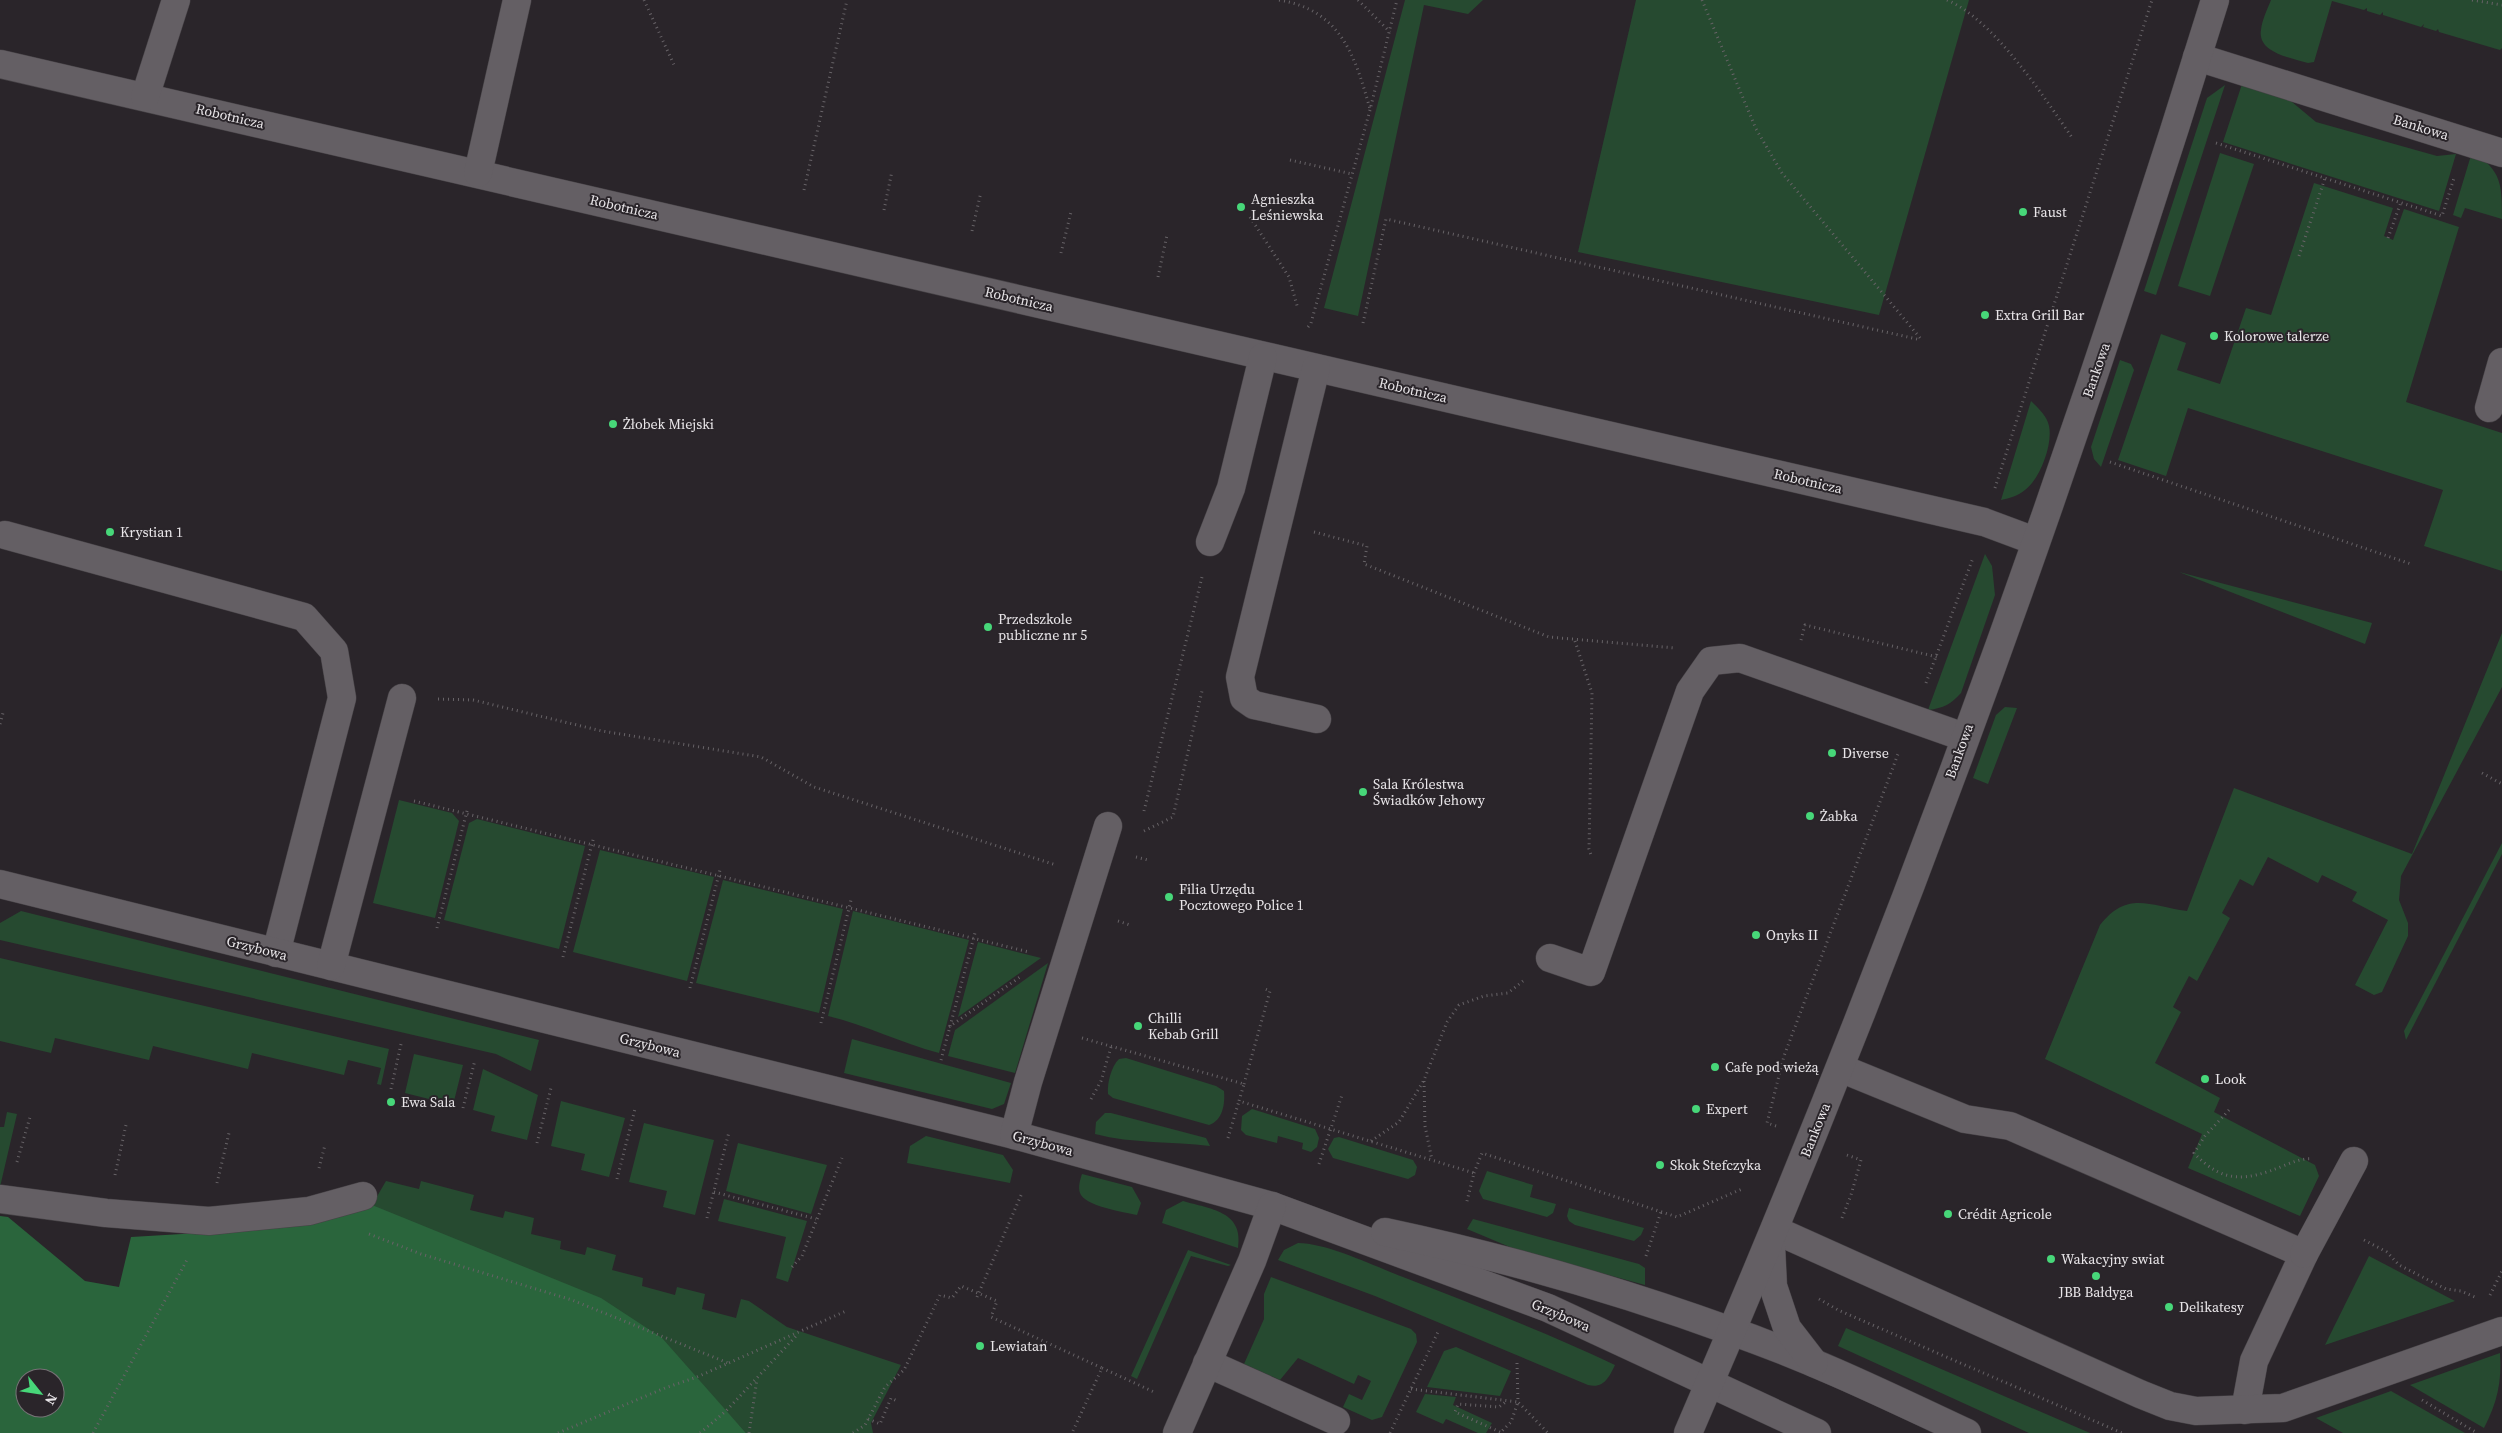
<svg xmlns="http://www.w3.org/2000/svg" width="2502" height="1433" font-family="'Source Serif 4',serif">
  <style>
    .green { fill: #264a30 }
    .forest { fill: #2a653c; fill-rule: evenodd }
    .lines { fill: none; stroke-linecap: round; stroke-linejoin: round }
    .minor-casing { stroke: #464246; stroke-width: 29 }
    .path { stroke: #676367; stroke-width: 3; stroke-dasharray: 1 4; stroke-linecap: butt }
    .minor { stroke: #645f64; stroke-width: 28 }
    .poi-dot { fill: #47d779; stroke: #2a252a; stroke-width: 2 }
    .labels { text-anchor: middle; stroke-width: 4; stroke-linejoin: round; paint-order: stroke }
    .street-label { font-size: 14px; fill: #e9e6e9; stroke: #2a252a }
    .poi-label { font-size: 14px; fill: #e9e6e9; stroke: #2a252a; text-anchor: start }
  </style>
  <rect width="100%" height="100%" fill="#2a252a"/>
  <g class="green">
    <polygon points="1405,0 1483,0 1468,14 1424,5 1358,316 1324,308"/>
    <polygon points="1636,0 1969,0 1879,315 1578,252"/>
    <path d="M2271,0H2502V48L2500,50L2439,32L2438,29L2436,31L2423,27L2424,24L2421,27L2383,15V12L2380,15L2367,11V8L2364,10L2332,1L2314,62L2308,63C2292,58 2257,53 2261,30C2262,20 2267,10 2271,0Z"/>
    <polygon points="2242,84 2286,97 2316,122 2437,156 2456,154 2439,211 2223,142"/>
    <polygon points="2225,85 2156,295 2144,291 2207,98"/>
    <path d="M2472,152C2502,170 2502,185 2502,219L2465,208L2461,218L2453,215Z"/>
    <polygon points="2220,153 2254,164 2210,296 2178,286"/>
    <polygon points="2314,183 2393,208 2384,236 2393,240 2404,209 2459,227 2406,402 2502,433 2502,571 2424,546 2443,490 2188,408 2166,476 2118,460 2161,334 2186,343 2177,370 2220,384 2246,308 2271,315"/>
    <polygon points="2120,360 2131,364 2134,370 2101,467 2094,459 2091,447"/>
    <path d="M2031,401C2039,409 2047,416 2049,426C2053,444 2040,479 2025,490C2018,496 2010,498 2001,500Z"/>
    <path d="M1985,554L1992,566L1995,595L1961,693C1951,704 1944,708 1928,710Z"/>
    <polygon points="2179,572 2372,623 2365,644"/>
    <path d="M2502,633V687L2401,876L2399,900L2408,923V936L2382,992L2374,995L2355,985L2388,920L2352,901L2357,892L2322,875L2318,883L2268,857L2253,886L2240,879L2222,913L2230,918L2197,981L2189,976L2173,1007L2181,1012L2155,1063L2220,1098L2214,1112L2315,1165L2319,1176L2300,1216L2188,1168L2202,1134L2045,1059L2100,925C2128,890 2149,906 2187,911L2234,788L2412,854Z"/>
    <polygon points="2005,707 2017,708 1988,784 1973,778 1996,715"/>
    <polygon points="399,800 452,813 459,821 435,918 373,903"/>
    <polygon points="477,819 585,846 559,949 444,920 469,823"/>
    <polygon points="2502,843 2502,854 2406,1040 2404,1031"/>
    <polygon points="600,850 714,877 687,981 573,952"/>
    <polygon points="723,880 843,909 819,1013 696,983"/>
    <polygon points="21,911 539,1040 531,1071 496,1054 0,940 0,923"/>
    <path d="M853,911L969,940L939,1053C901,1043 866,1025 828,1016Z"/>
    <polygon points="978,942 1041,958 958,1017"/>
    <polygon points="0,958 389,1049 381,1085 377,1084 381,1068 348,1060 344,1075 252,1053 248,1069 153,1046 149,1060 55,1038 51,1053 0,1041"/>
    <polygon points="1048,963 1015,1073 948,1056 955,1030"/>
    <polygon points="852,1039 1011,1083 1004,1104 992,1109 844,1073"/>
    <polygon points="414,1054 463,1065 453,1105 405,1093"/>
    <path d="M1126,1058L1216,1086L1224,1091C1225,1104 1223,1120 1209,1125L1113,1098L1108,1094C1107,1083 1111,1067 1119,1059Z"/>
    <polygon points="483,1069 538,1095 527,1140 491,1131 495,1116 473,1110"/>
    <polygon points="561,1101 625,1118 609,1177 581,1170 585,1154 551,1146"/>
    <polygon points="1252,1109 1315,1129 1319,1138 1317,1147 1311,1152 1302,1149 1303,1143 1278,1136 1277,1143 1246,1135 1241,1130 1242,1116"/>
    <polygon points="7,1112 17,1114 0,1187 0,1127 4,1127"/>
    <path d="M1105,1113H1111L1206,1138L1210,1146C1172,1141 1133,1144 1095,1134L1096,1122Z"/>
    <polygon points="644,1123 714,1140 695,1215 663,1207 667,1191 629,1182"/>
    <polygon points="926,1136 1003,1155 1013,1170 1010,1183 907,1163 910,1146"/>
    <polygon points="1339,1137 1413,1160 1417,1167 1415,1175 1408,1179 1333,1158 1328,1149 1334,1138"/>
    <polygon points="738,1143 827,1165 811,1214 726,1191"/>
    <polygon points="1487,1171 1533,1185 1530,1197 1556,1204 1553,1213 1547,1217 1483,1199 1479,1191"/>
    <path d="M1082,1174L1132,1187L1141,1203L1137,1215C1124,1212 1084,1206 1080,1193C1078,1187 1080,1180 1082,1174Z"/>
    <polygon points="386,1181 419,1189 421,1181 474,1195 470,1210 503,1218 505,1211 534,1218 531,1234 561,1241 560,1249 585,1255 587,1247 616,1255 612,1270 643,1278 642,1286 675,1295 677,1287 705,1294 702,1309 736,1318 741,1299 749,1301 787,1327 901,1365 871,1423 873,1433 746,1433 726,1411 372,1205"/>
    <polygon points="724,1199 807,1221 788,1282 776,1278 786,1237 718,1221"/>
    <path d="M1183,1201C1210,1209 1244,1211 1238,1248L1162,1223L1166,1210Z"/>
    <polygon points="1569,1208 1644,1228 1641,1235 1634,1241 1575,1225 1569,1221 1567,1216"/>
    <polygon points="1473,1219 1639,1264 1645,1268 1645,1285 1517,1250 1467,1229"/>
    <path d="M1298,1243C1327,1243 1374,1266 1403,1277C1474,1305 1546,1332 1615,1365C1609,1377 1604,1389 1588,1385L1375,1296L1278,1260L1284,1250Z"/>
    <polygon points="1188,1250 1231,1265 1228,1266 1191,1256 1137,1379 1131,1376"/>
    <polygon points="2369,1256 2455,1301 2325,1345"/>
    <polygon points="1271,1277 1411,1329 1416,1334 1417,1342 1382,1417 1372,1420 1343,1407 1349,1394 1362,1400 1371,1381 1358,1375 1354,1384 1298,1358 1280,1380 1244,1364 1264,1319 1264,1294"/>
    <polygon points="1846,1328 2090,1433 2029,1433 1838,1346"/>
    <polygon points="1456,1347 1511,1371 1500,1396 1427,1387 1444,1351"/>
    <path d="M2500,1353C2502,1382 2497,1403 2484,1428L2410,1385Z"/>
    <polygon points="2391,1391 2465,1433 2343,1433 2316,1418"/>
    <polygon points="1425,1394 1456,1397 1453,1405 1492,1423 1486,1433 1478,1433 1446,1419 1443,1424 1416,1412"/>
  </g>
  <path class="forest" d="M372,1205L601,1298L662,1338L746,1433H0V1216L8,1217L85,1281L119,1287L131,1237L216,1232ZM25,1378H55V1408H25Z"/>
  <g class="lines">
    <defs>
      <g id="minor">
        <polyline points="2197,57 2502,153"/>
        <polyline points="0,64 1984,522 2035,541"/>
        <polyline points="145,97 176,0"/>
        <polyline points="478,173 517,0"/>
        <polyline points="1316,368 1240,677 1244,698 1254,705 1317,719"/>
        <polyline points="2489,408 2502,362"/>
        <polyline points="5,535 304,617 334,651 342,698 276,953"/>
        <polyline points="1210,542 1231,488 1263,357"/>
        <polyline points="0,884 1014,1135 1272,1206 1548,1308 1817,1433"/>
        <polyline points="1550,958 1591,972 1690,691 1711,661 1740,658 1964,737"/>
        <polyline points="331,966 402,698"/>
        <polyline points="1840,1068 1965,1119 2010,1126 2304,1254 2254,1361 2245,1410"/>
        <polyline points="1014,1135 1028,1082 1108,826"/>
        <polyline points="0,1199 106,1213 209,1221 309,1211 363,1196"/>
        <polyline points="1775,1230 2140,1394 2170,1406 2196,1411 2283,1408 2502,1331"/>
        <path d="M1385,1232C1503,1257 1618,1290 1731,1331C1812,1359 1890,1397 1967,1433"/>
        <polyline points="1771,1245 1773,1286 1787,1328 1814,1363"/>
        <polyline points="2304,1254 2354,1161"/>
        <polyline points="1207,1363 1336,1421"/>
        <polyline points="1177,1433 1252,1261 1272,1206"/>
        <path d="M1688,1433C1890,966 2065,486 2215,0"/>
      </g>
    </defs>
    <use href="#minor" class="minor-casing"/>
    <g class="path">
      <polyline points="644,0 675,67"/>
      <path d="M1279,0C1341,10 1355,56 1370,109"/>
      <polyline points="1358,0 1390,32"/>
      <polyline points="1702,0 1756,129 1782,173 1921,339"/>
      <path d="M1947,0C1994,20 2044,97 2073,139"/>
      <polyline points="2472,0 2502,5"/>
      <polyline points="2216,143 2442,216 2454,178"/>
      <polyline points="1290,160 1352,174"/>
      <polyline points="804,190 847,0"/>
      <polyline points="884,210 892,171"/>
      <polyline points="1250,217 1289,277 1298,309"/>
      <polyline points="972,231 981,192"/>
      <polyline points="2388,238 2401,202"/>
      <polyline points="1061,253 1071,212"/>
      <polyline points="2299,256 2325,178"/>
      <polyline points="1158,277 1167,235"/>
      <polyline points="1363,323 1386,219 1921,340"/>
      <polyline points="1308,327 1311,323 1370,110 1397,0"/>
      <polyline points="2110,462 2411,564"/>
      <polyline points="1995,488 2152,0"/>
      <polyline points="1314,532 1367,546 1364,564 1549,637 1675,648"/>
      <polyline points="1801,640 1805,625 1937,657"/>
      <polyline points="1575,641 1592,693 1589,849 1591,855"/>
      <polyline points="1926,683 1973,558"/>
      <polyline points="438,699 473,700 602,731 761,757 814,787 1056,865"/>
      <polyline points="0,724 3,713"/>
      <polyline points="2482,773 2502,784"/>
      <polyline points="414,801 1029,952"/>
      <polyline points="1144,811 1202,577"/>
      <polyline points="1144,831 1173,817 1202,691"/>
      <polyline points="1136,857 1148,860"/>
      <polyline points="1118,921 1130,925"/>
      <polyline points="437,928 468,807"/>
      <polyline points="563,957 594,836"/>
      <polyline points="690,988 720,870"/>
      <polyline points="821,1023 851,900"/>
      <polyline points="949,1027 1020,977"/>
      <polyline points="1082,1038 1244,1084 1239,1101 1474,1173 1466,1205"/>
      <polyline points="941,1060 975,933"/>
      <polyline points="1424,1081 1425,1126 1432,1160"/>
      <polyline points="1244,1084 1270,991 1265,989"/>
      <polyline points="391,1089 401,1044"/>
      <polyline points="1091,1099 1101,1081 1111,1047"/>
      <polyline points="463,1108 475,1060"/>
      <path d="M2229,1110L2205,1136L2194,1153C2223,1184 2246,1181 2283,1166C2293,1162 2302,1158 2313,1159"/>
      <polyline points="1776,1126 1767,1123 1784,1056 1898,754"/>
      <polyline points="1228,1138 1239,1101"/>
      <polyline points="1371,1141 1399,1122 1424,1080 1447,1022 1459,1005 1484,996 1508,993 1523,981"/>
      <polyline points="537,1143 551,1088"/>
      <polyline points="17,1162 30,1117"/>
      <polyline points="1319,1164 1342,1095"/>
      <polyline points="319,1168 325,1145"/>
      <polyline points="1474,1173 1482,1153 1677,1217 1742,1189"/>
      <polyline points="115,1175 126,1125"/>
      <polyline points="617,1179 635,1109"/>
      <polyline points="217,1183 229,1133"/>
      <polyline points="714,1192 816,1219"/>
      <polyline points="707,1218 729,1132"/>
      <polyline points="1842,1218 1851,1195 1861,1160 1844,1154"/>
      <polyline points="369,1234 421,1254 572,1300 728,1363"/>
      <polyline points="2364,1240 2387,1252 2399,1265 2446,1289 2461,1291 2477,1298"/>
      <polyline points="1646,1256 1661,1212"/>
      <polyline points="792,1267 802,1256 842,1158"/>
      <polyline points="2490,1295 2502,1271"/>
      <polyline points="977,1297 1022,1193"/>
      <polyline points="1819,1299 1838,1310 2122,1433"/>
      <polyline points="1517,1363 1518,1402 1548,1433"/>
      <polyline points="1102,1368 1154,1392"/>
      <polyline points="1411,1389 1518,1402 1511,1422 1500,1433"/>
      <polyline points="2422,1400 2477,1433"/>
      <polyline points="868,1419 880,1424 891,1398 897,1401"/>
      <polyline points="1500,1432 1455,1412 1458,1404 1499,1407 1507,1401"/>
      <polyline points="93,1433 188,1258"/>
      <polyline points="558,1433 665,1388 697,1377 846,1311"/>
      <polyline points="700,1433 726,1411 798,1334"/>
      <polyline points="749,1433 757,1379"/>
      <polyline points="853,1433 865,1425 885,1387 904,1370 940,1295 952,1298 961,1286 997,1301 991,1317 1102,1368 1072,1433"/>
      <polyline points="1390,1433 1438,1332"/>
    </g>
    <use href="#minor" class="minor"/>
  </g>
  <g class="poi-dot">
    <circle cx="1241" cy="207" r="5"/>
    <circle cx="2023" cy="212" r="5"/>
    <circle cx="1985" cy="315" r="5"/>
    <circle cx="2214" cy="336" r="5"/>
    <circle cx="613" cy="424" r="5"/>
    <circle cx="110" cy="532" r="5"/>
    <circle cx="988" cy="627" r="5"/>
    <circle cx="1832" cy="753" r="5"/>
    <circle cx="1363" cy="792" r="5"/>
    <circle cx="1810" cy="816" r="5"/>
    <circle cx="1169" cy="897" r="5"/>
    <circle cx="1756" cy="935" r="5"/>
    <circle cx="1138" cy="1026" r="5"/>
    <circle cx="1715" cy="1067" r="5"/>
    <circle cx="2205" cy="1079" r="5"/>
    <circle cx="391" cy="1102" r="5"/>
    <circle cx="1696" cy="1109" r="5"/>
    <circle cx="1660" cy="1165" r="5"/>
    <circle cx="1948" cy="1214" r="5"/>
    <circle cx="2051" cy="1259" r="5"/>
    <circle cx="2096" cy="1276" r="5"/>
    <circle cx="2169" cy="1307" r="5"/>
    <circle cx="980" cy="1346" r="5"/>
  </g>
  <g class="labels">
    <g class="street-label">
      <text transform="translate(230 116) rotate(13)" y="5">Robotnicza</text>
      <text transform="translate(2421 127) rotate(17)" y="5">Bankowa</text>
      <text transform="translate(624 207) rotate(13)" y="5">Robotnicza</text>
      <text transform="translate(1019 299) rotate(13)" y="5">Robotnicza</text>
      <text transform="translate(2096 370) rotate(-71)" y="5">Bankowa</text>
      <text transform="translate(1413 390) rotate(13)" y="5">Robotnicza</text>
      <text transform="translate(1808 481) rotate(13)" y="5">Robotnicza</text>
      <text transform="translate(1959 751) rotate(-70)" y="5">Bankowa</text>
      <text transform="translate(257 948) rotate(14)" y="5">Grzybowa</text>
      <text transform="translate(650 1045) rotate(14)" y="5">Grzybowa</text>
      <text transform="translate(1815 1130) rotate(-68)" y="5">Bankowa</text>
      <text transform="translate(1043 1143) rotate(15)" y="5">Grzybowa</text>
      <text transform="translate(1561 1315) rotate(23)" y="5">Grzybowa</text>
    </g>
    <g class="poi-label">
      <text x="1251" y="204">Agnieszka<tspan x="1251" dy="16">Leśniewska</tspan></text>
      <text x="2033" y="217">Faust</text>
      <text x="1995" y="320">Extra Grill Bar</text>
      <text x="2224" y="341">Kolorowe talerze</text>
      <text x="623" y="429">Żłobek Miejski</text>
      <text x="120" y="537">Krystian 1</text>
      <text x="998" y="624">Przedszkole<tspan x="998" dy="16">publiczne nr 5</tspan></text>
      <text x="1842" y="758">Diverse</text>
      <text x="1373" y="789">Sala Królestwa<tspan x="1373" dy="16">Świadków Jehowy</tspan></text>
      <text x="1820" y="821">Żabka</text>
      <text x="1179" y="894">Filia Urzędu<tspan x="1179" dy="16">Pocztowego Police 1</tspan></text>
      <text x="1766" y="940">Onyks II</text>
      <text x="1148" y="1023">Chilli<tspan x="1148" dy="16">Kebab Grill</tspan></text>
      <text x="1725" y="1072">Cafe pod wieżą</text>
      <text x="2215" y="1084">Look</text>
      <text x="401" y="1107">Ewa Sala</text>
      <text x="1706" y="1114">Expert</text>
      <text x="1670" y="1170">Skok Stefczyka</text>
      <text x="1958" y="1219">Crédit Agricole</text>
      <text x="2061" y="1264">Wakacyjny swiat</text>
      <text x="2096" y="1297" text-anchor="middle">JBB Bałdyga</text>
      <text x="2179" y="1312">Delikatesy</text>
      <text x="990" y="1351">Lewiatan</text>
    </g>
  </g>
  <g transform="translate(40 1393) rotate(120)"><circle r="24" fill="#2a252a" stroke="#767276"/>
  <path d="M0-4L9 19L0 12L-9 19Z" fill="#47d779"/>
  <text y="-8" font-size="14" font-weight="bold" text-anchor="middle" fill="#e9e6e9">N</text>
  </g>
</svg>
